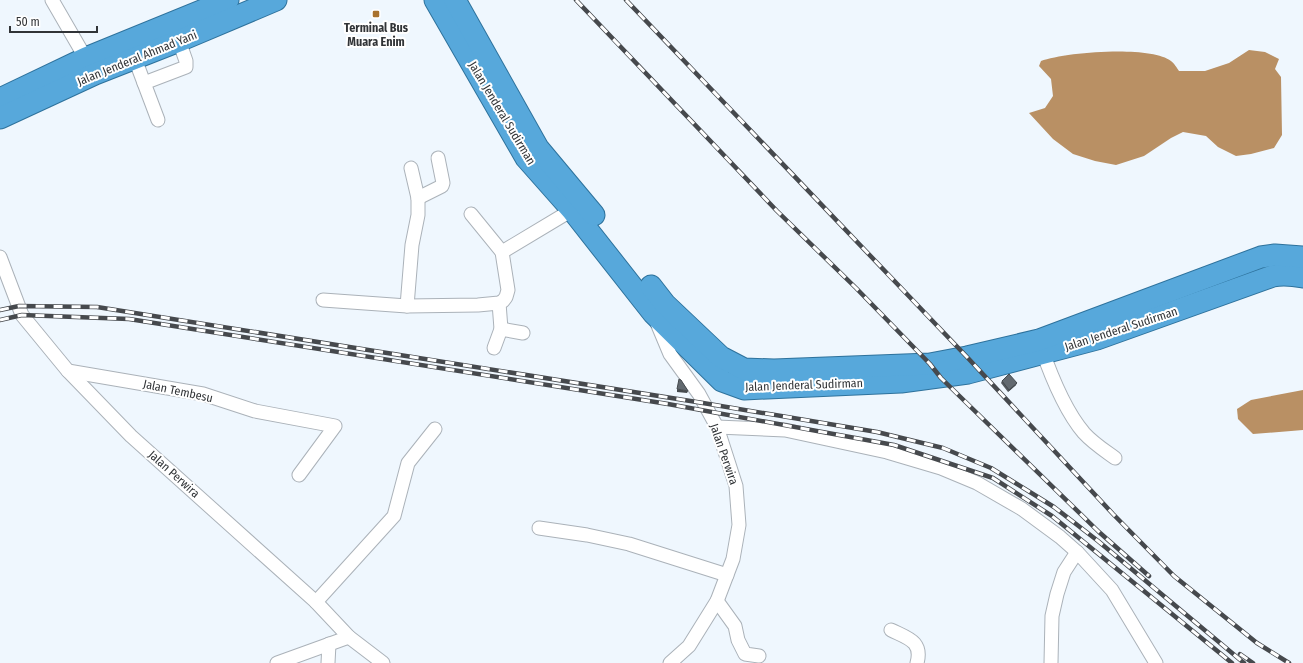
<svg xmlns="http://www.w3.org/2000/svg" width="1303" height="663" font-family="'Fira Sans Condensed',sans-serif">
  <style>
    .water { fill: #b99064 }
    .lines { fill: none; stroke-linecap: round; stroke-linejoin: round }
    .minor-casing { stroke: #abb2b9; stroke-width: 15 }
    .trunk-casing { stroke: #2e729c; stroke-width: 23 }
    .minor { stroke: #fff; stroke-width: 13 }
    .trunk { stroke: #57a8db; stroke-width: 21 }
    .rail-casing { stroke: #46494d; stroke-width: 4.5 }
    .rail { stroke: #fff; stroke-width: 3; stroke-dasharray: 9; stroke-linecap: butt }
    .wall { fill: #545a5f }
    .shaded-wall { fill: #454a4e }
    .building { fill: #62696f; stroke: #454a4e }
    .poi-dot { fill: #a9722e; stroke: #fff; stroke-width: 1.5 }
    .labels { text-anchor: middle; stroke-width: 4; stroke-linejoin: round; paint-order: stroke }
    .poi-label { font-size: 12px; font-weight: bold; fill: #313437; stroke: #fff }
    .street-label { font-size: 12px; fill: #313437; stroke: #fff }
  </style>
  <rect width="100%" height="100%" fill="#eff7fe"/>
  <g class="water">
    <path d="M1249,50L1265,52L1279,59L1275,69L1281,77L1282,135L1274,148L1251,154L1236,156L1218,147L1206,136L1183,132L1171,138L1144,156L1116,165L1095,161L1073,154L1053,139L1029,113L1045,108L1053,96L1051,79L1039,66L1041,61C1065,52 1151,45 1171,61C1174,63 1177,68 1179,71H1205L1229,63Z"/>
    <polygon points="1303,390 1303,430 1253,434 1238,419 1237,409 1251,400"/>
  </g>
  <g class="lines">
    <defs>
      <g id="minor">
        <polyline points="52,0 89,64"/>
        <polyline points="135,59 158,120"/>
        <polyline points="144,83 186,67 186,61 179,41"/>
        <polyline points="418,198 442,186 443,183 438,158"/>
        <polyline points="471,214 502,252"/>
        <polyline points="0,257 22,315 68,371 131,436 316,602 349,637 383,663"/>
        <polyline points="323,300 407,306 478,305 499,303 503,301 506,297 508,290 502,252 572,210"/>
        <polyline points="407,306 412,245 418,215 418,198 411,168"/>
        <polyline points="657,323 670,354 699,394 717,427 736,486 739,525 733,559 717,601 689,646 670,663"/>
        <polyline points="501,329 523,333"/>
        <path d="M1041,347C1050,373 1066,412 1084,433C1093,443 1104,450 1115,458"/>
        <polyline points="494,348 501,329 499,303"/>
        <polyline points="68,371 203,394 255,411 335,426 299,475"/>
        <polyline points="717,427 785,430 887,452 941,468 977,483 1022,509 1060,537 1077,552 1112,590 1156,663"/>
        <polyline points="539,528 587,535 629,544 727,575"/>
        <polyline points="717,601 735,626 738,640 745,654 759,656"/>
        <polyline points="316,602 394,516 408,463 435,429"/>
        <path d="M891,630C907,638 923,641 917,663"/>
        <polyline points="277,663 349,637"/>
        <polyline points="328,663 329,644"/>
        <polyline points="1051,663 1052,616 1057,594 1064,572 1077,552"/>
      </g>
      <g id="trunk">
        <path d="M435,0L526,158L572,210L653,313L722,381L744,389L901,382L968,373L1097,339L1273,276C1284,274 1292,275 1303,277"/>
        <polyline points="455,0 538,148 594,215"/>
        <polyline points="0,99 86,58 228,0"/>
        <polyline points="0,118 95,74 179,41 276,0"/>
        <polyline points="651,286 665,304 721,357 744,369 774,370 930,364 967,357 1039,340 1261,257 1275,255 1303,257"/>
      </g>
    </defs>
    <use href="#minor" class="minor-casing"/>
    <use href="#trunk" class="trunk-casing"/>
    <use href="#minor" class="minor"/>
    <use href="#trunk" class="trunk"/>
    <defs>
      <g id="rail">
        <polyline points="576,0 777,211 856,288 930,364 941,378 1099,532 1149,576"/>
        <polyline points="626,0 967,357 1113,514 1174,576 1257,643 1289,663"/>
        <polyline points="0,310 19,306 97,307 703,403 877,432 943,448 991,468 1054,507 1098,541 1244,663"/>
        <polyline points="0,320 22,315 129,319 668,404 894,445 993,478 1052,516 1232,663"/>
        <polyline points="1240,654 1253,663"/>
      </g>
    </defs>
    <use href="#rail" class="rail-casing"/>
    <use href="#rail" class="rail"/>
  </g>
  <polygon class="wall" points="1002,381 1016,385 1008,392 1001,383"/>
  <g class="shaded-wall">
    <polygon points="1017,383 1016,385 1008,392 1009,390"/>
    <polygon points="677,389 688,391 687,393 677,392"/>
  </g>
  <g class="building">
    <polygon points="1009,374 1017,383 1009,390 1002,381"/>
    <polygon points="679,379 681,380 688,391 677,389"/>
  </g>
  <rect class="poi-dot" x="372" y="10" width="8" height="8" rx="2"/>
  <g class="labels">
    <g class="poi-label">
      <text x="376" y="32">Terminal Bus<tspan x="376" dy="14">Muara Enim</tspan></text>
    </g>
    <g class="street-label">
      <text transform="translate(137 58) rotate(-22)" y="4">Jalan Jenderal Ahmad Yani</text>
      <text transform="translate(502 113) rotate(59)" y="4">Jalan Jenderal Sudirman</text>
      <text transform="translate(1121 329) rotate(-18)" y="4">Jalan Jenderal Sudirman</text>
      <text transform="translate(804 385) rotate(-2)" y="4">Jalan Jenderal Sudirman</text>
      <text transform="translate(178 391) rotate(12)" y="4">Jalan Tembesu</text>
      <text transform="translate(724 454) rotate(71)" y="4">Jalan Perwira</text>
      <text transform="translate(174 474) rotate(42)" y="4">Jalan Perwira</text>
    </g>
  </g>
  <path d="M10 26v6h87v-6" fill="none" stroke="#313437" stroke-width="2"/>
  <text x="16" y="26" font-size="12" fill="#313437" stroke="#ffffff" stroke-width="3" paint-order="stroke">50 m</text>
</svg>
